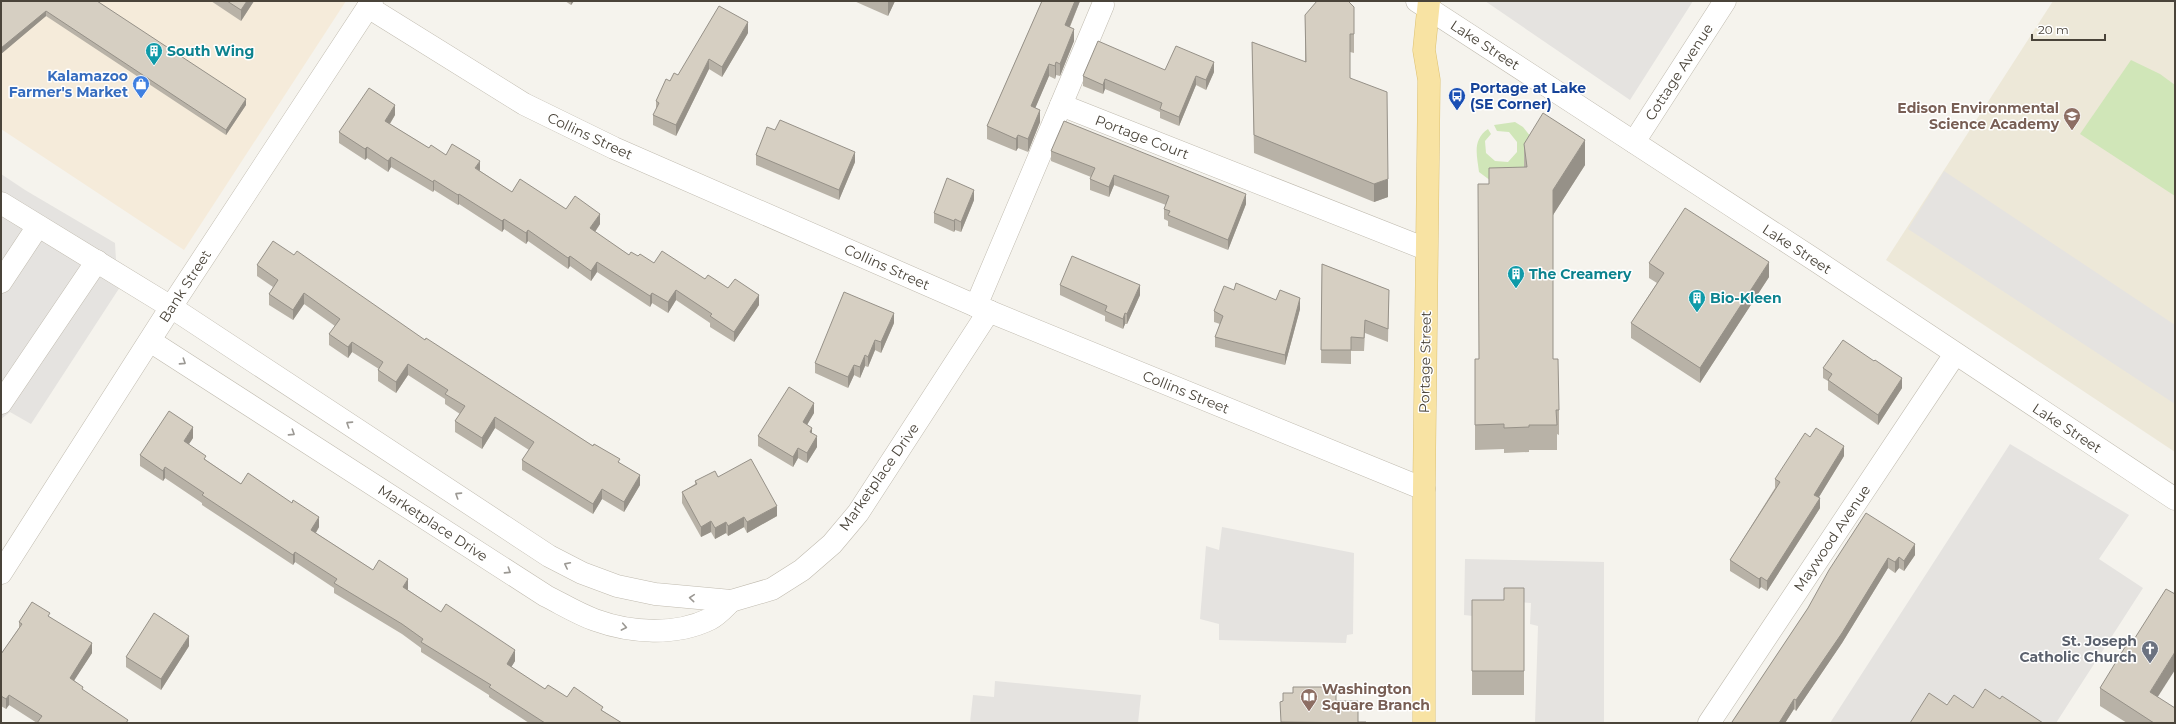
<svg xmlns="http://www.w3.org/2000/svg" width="2176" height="724" font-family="Montserrat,sans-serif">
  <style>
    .commercial { fill: #f5ebda }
    .education { fill: #ede8d8 }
    .green { fill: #d0e6b8 }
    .parking { fill: #e5e3e0 }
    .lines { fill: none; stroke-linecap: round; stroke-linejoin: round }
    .minor-casing { stroke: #c0bbaf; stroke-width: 23 }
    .major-casing { stroke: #ddc272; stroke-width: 23 }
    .minor { stroke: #fff; stroke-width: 22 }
    .major { stroke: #f8e3a3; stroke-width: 22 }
    .wall { fill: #b8b2a7 }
    .shaded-wall { fill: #969188 }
    .building { fill: #d6cfc2; stroke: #969188 }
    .oneway { stroke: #9b9893 }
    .labels { text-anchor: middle; stroke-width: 3; stroke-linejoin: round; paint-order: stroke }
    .street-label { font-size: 14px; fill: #4a443a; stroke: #fff }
    .culture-label { font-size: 14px; font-weight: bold; fill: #0d838f; stroke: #fff; text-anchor: start }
    .shop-label { font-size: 14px; font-weight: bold; fill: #366cbe; stroke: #fff; text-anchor: end }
    .transit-label { font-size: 14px; font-weight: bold; fill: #164399; stroke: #fff; text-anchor: start }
    .education-label { font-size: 14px; font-weight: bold; fill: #785e54; stroke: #fff; text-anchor: end }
    .worship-label { font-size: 14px; font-weight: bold; fill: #5b616d; stroke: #fff; text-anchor: end }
  </style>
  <rect width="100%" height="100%" fill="#f5f3ed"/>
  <polygon class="commercial" points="1,1 346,1 184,250 1,129"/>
  <polygon class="education" points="2053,1 2175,1 2175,452 1886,260"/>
  <g class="green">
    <polygon points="2131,60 2160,74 2175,85 2175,196 2080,134"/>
    <path d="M1515,122L1523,127L1535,142L1525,177L1491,181L1479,172C1477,155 1472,140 1488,129L1491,134L1485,141L1486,153L1495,161L1508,162L1517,152V142L1509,132L1497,131L1494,125Z"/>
  </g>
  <g class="parking">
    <polygon points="1485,1 1603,2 1693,1 1630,100"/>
    <polygon points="1944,171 2175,325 2175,404 1908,229"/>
    <polygon points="1,174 25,190 115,243 116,260 131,270 31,424 10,412 1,419"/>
    <polygon points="2010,444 2129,515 2099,559 2143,588 2056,723 2026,723 1968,715 1947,702 1942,710 1915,723 1830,723"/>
    <polygon points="1222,527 1354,553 1353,634 1347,635 1346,643 1219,640 1219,624 1200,619 1206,546 1219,550"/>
    <polygon points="1465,559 1604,562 1604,723 1535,723 1538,626 1530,624 1531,603 1493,600 1491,618 1464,615"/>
    <polygon points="995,681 1141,695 1138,723 970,723 973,695 994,697"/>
  </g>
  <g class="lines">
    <defs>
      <g id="minor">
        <polyline points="1417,1 1818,262 2175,499"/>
        <polyline points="368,7 524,104 614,148 976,306 1424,489"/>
        <polyline points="1061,105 1103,5"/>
        <polyline points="1634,142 1725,1"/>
        <polyline points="1,203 171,307 549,556 582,573 617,586 655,594 731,601 772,589 802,570 832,544 858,513 989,311"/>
        <polyline points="1,282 38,226"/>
        <polyline points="976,306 1061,105 1426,249"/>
        <path d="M150,341L546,596C562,604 578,614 595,620C631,633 675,636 710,619C718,615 725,607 731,601"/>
        <polyline points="1,403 97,261"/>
        <polyline points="1,573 171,307 372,1"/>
        <polyline points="1709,723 1955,354"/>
      </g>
      <polyline id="major" points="1424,723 1424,489 1429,80 1424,50 1429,1"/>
    </defs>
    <use href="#minor" class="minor-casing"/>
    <use href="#major" class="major-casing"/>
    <use href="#minor" class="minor"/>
    <use href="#major" class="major"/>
  </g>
  <g class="wall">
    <polygon points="1,1 97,1 246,105 226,135 46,16 1,54"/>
    <polygon points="211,1 254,1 241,21"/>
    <polygon points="565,1 574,1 571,5"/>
    <polygon points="854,1 895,1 888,16"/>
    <polygon points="1042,1 1080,1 1070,27 1074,41 1060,76 1056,75 1055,79 1049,76 1035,108 1040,122 1028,152 1018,148 1016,151 987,139 987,126"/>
    <polygon points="1354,7 1354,53 1350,52 1350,78 1388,197 1374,202 1254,153 1252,42 1305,62 1305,15"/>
    <polygon points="748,33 722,77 709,69 676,136 653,125 653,115 656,110 656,101 670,81 678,75"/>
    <polygon points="1165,70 1214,72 1206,90 1196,85 1179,126 1160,118 1160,112 1105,89 1103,94 1083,86 1083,76"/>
    <polygon points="395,115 390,124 429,148 446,155 480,171 512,192 566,209 600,224 595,232 629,255 638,256 654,263 705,279 728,288 759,305 734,342 710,327 710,323 676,300 668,313 652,303 650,307 597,272 591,281 570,266 568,269 528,241 526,244 504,229 502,232 459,204 458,205 434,190 433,192 391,167 388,172 367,158 365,160 339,143 339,132"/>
    <polygon points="775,130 855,162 839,200 756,165 756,155"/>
    <polygon points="1524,144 1585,165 1553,215 1553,359 1559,410 1559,435 1557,434 1557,450 1529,450 1529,452 1504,453 1504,449 1475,450 1475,384 1479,359 1489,184 1524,167"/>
    <polygon points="1051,151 1246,204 1228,250 1168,226 1168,221 1164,219 1164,209 1166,205 1114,185 1109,197 1090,190 1090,179 1091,177 1051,161"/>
    <polygon points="974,200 961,232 955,230 954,232 934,223 934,213"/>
    <polygon points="1649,263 1769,277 1700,383 1631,338 1631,323 1657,283 1649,278"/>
    <polygon points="1322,264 1389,290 1388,342 1365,333 1364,351 1351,351 1351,364 1321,363"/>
    <polygon points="257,265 425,340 620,463 640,485 624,512 602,499 593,514 522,470 522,460 529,450 495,428 482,449 455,432 455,421 460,414 445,404 445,399 408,375 396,393 378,381 378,370 379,369 352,352 348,358 329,345 329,334 335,326 304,304 293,320 269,305 269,294 273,287 257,276"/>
    <polygon points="1060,285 1140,295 1127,324 1125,324 1123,329 1105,321 1105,316 1060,295"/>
    <polygon points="1234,290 1276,300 1300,309 1285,365 1215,347 1215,337 1220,324 1214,322 1214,311"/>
    <polygon points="894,323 881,353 875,350 868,367 865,366 860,378 854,375 848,388 815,373 815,363"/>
    <polygon points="1823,368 1902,388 1878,425 1828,390 1828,381 1823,378"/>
    <polygon points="814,413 807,424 812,433 817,447 807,463 798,458 793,467 758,446 758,436"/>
    <polygon points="193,438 189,444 206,460 241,484 319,527 316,533 373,570 408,589 408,590 515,661 511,667 545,689 603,711 622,723 529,723 489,697 489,695 421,652 421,648 402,634 334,593 334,588 295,562 293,565 202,505 202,503 165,478 163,481 140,466 140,455"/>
    <polygon points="1844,456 1819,497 1820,508 1767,591 1761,587 1759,589 1730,571 1730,560 1775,488 1775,479"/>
    <polygon points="718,477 777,516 747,533 744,527 728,536 726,533 715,539 711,532 701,537 682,503 682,492 695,484 695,481"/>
    <polygon points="1866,513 1915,555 1904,571 1899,568 1895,573 1888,568 1842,643 1796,711 1794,709 1785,723 1732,723 1732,722 1808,608"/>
    <polygon points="1524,588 1524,695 1472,695 1472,600 1504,600"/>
    <polygon points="50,617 92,653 74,680 83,691 128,723 37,723 9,705 6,709 1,706 1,654 19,628 19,622"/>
    <polygon points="189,646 161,690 126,667 126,657"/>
    <polygon points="2100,688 2158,697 2175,723 2127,723 2100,706"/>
  </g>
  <g class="shaded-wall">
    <polygon points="247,1 254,1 241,21 241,10"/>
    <polygon points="571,1 574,1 571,5"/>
    <polygon points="888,1 895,1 888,16"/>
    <polygon points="1075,1 1080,1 1065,38 1065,25"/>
    <polygon points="46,11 46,16 1,54 1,48"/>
    <polygon points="748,22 748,33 722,77 722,67"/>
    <polygon points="1074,29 1074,41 1060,76 1060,64"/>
    <polygon points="709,59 709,69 676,136 676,125"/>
    <polygon points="1056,62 1056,75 1055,79 1055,66"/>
    <polygon points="1214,62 1214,72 1206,90 1206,80"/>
    <polygon points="1049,64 1049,76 1031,118 1031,106"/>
    <polygon points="1196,76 1196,85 1179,126 1179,117"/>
    <polygon points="1105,79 1105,89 1103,94 1103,85"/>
    <polygon points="246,99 246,105 226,135 226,130"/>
    <polygon points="395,105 395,115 385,131 385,121"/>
    <polygon points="1040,110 1040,122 1028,152 1028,139"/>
    <polygon points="1018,135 1018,148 1016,151 1016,139"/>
    <polygon points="1585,140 1585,165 1553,215 1553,190"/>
    <polygon points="367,147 367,158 365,160 365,149"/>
    <polygon points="855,152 855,162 839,200 839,190"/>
    <polygon points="391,157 391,167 388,172 388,161"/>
    <polygon points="480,161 480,171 475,168"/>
    <polygon points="1114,175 1114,185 1109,197 1109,187"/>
    <polygon points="1388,179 1388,197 1374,202 1374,184"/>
    <polygon points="434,180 434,190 433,192 433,182"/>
    <polygon points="974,190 974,200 961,232 961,222"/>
    <polygon points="459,194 459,204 458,205 458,195"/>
    <polygon points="1246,194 1246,204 1228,250 1228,240"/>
    <polygon points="600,214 600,224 590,239 590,228"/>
    <polygon points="504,219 504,229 502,232 502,221"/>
    <polygon points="955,219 955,230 954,232 954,221"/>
    <polygon points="528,230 528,241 526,244 526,233"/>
    <polygon points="570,256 570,266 568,269 568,258"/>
    <polygon points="597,262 597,272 591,281 591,271"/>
    <polygon points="1769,262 1769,277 1700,383 1700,368"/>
    <polygon points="1140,285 1140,295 1127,324 1127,314"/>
    <polygon points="676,290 676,300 668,313 668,302"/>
    <polygon points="304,293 304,304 293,320 293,310"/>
    <polygon points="652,293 652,303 650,307 650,296"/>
    <polygon points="759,295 759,305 734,342 734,332"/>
    <polygon points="1300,298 1300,309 1285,365 1285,355"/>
    <polygon points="894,313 894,323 881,353 881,342"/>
    <polygon points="1125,313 1125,324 1123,329 1123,319"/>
    <polygon points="875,340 875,350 868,367 868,357"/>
    <polygon points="352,342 352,352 348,358 348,347"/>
    <polygon points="865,355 865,366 860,378 860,367"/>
    <polygon points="408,364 408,375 396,393 396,382"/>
    <polygon points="854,365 854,375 848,388 848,377"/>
    <polygon points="1902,378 1902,388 1878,425 1878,415"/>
    <polygon points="814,403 814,413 803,432 803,422"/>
    <polygon points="495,417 495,428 482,449 482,438"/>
    <polygon points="193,427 193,438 184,451 184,441"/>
    <polygon points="812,428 812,438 810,432"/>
    <polygon points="817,436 817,447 807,463 807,453"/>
    <polygon points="1844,446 1844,456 1814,505 1814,495"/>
    <polygon points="798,448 798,458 793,467 793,457"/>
    <polygon points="165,467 165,478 163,481 163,471"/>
    <polygon points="640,475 640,485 624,512 624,502"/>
    <polygon points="602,489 602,499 593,514 593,504"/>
    <polygon points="1820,498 1820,508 1767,591 1767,581"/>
    <polygon points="777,506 777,516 747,533 747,522"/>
    <polygon points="319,517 319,527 311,540 311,530"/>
    <polygon points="744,517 744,527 728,536 728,526"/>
    <polygon points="711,521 711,532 701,537 701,527"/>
    <polygon points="726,522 726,533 715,539 715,528"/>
    <polygon points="1915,544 1915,555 1904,571 1904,561"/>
    <polygon points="295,552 295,562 293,565 293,555"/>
    <polygon points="1899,557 1899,568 1895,573 1895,562"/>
    <polygon points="1888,558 1888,568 1842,643 1796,711 1796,700"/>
    <polygon points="1761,577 1761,587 1759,589 1759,579"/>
    <polygon points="408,579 408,589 403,597 403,587"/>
    <polygon points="189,636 189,646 161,690 161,679"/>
    <polygon points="92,643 92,653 70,687 70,678"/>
    <polygon points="515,650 515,661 507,674 507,664"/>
    <polygon points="2175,652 2175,670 2150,709 2150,692"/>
    <polygon points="9,695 9,705 6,709 6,699"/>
    <polygon points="1794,699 1794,709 1785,723 1779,723"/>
  </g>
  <g class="building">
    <polygon points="1,1 97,1 246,99 226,130 46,11 1,48"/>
    <polygon points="227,1 247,1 241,10"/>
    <polygon points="1042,1 1075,1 1065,25 1074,29 1060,64 1056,62 1055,66 1049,64 1031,106 1040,110 1028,139 1018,135 1016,139 987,126"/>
    <polygon points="1317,1 1348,1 1354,7 1354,34 1350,34 1350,78 1387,92 1388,179 1374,184 1254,135 1252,42 1306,62 1305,15"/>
    <polygon points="719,6 748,22 722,67 709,59 676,125 653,115 659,103 656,101 666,79 670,81 674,73 678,75"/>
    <polygon points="1098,41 1165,70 1176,46 1214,62 1206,80 1196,76 1179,117 1160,109 1162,103 1105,79 1103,85 1083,76"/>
    <polygon points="369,88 395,105 385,121 429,148 431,145 446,155 452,144 480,161 475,168 512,192 520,179 566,209 575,196 600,214 590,228 629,255 631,252 638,256 640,254 654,263 662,251 705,279 708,275 728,288 735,279 759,295 734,332 710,316 712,314 676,290 668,302 652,293 650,296 597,262 591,271 570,256 568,258 528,230 526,233 504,219 502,221 459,194 458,195 434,180 433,182 391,157 388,161 367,147 365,149 339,132"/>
    <polygon points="1543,113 1585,140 1553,190 1553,359 1558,359 1559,410 1556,410 1557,425 1529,425 1529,427 1504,428 1504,424 1475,425 1475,359 1479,359 1478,184 1489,184 1489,168 1527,167 1524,144"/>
    <polygon points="780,120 855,152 839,190 756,155 767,127 775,130"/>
    <polygon points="1064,121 1246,194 1228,240 1168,215 1170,211 1164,209 1169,196 1114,175 1109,187 1090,179 1095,168 1051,151"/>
    <polygon points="947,178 974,190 961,222 955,219 954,221 934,213"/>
    <polygon points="1685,208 1769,262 1700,368 1631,323 1664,273 1649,263"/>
    <polygon points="273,241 294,255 297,251 425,340 426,338 593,446 594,444 620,459 618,462 640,475 624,502 602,489 593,504 522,460 534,442 495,417 482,438 455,421 465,406 445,394 448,390 408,364 396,382 378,370 383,362 352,342 348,347 329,334 340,319 304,293 293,310 269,294 278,280 257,265"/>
    <polygon points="1072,256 1140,285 1127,314 1125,313 1123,319 1105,311 1107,306 1060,285"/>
    <polygon points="1322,264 1389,290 1388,329 1365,320 1364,338 1351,337 1351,350 1321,350"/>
    <polygon points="1236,283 1276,300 1280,290 1300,298 1285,355 1215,337 1223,316 1214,311 1224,286 1234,290"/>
    <polygon points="844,292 894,313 881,342 875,340 868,357 865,355 860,367 854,365 848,377 815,363"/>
    <polygon points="1843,340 1874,361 1875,360 1902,378 1878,415 1828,380 1832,374 1823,368"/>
    <polygon points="789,387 814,403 803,422 812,428 810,432 817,436 807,453 798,448 793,457 758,436"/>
    <polygon points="169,411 193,427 184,441 206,456 204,459 241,484 248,473 292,503 293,500 319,517 311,530 373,570 379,560 408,579 403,587 441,612 446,604 515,650 507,664 545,689 548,685 567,697 574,687 603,707 601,710 622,723 545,723 489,687 491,685 421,642 423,639 402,624 334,583 337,579 295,552 293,555 202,495 204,493 165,467 163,471 140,455"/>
    <polygon points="1816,428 1844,446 1814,495 1820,498 1767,581 1761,577 1759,579 1730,560 1780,482 1775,479 1805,433 1810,437"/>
    <polygon points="751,459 777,506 747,522 744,517 728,526 726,522 715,528 711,521 701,527 682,492 697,484 695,481 715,471 718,477"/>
    <polygon points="1866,513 1915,544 1904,561 1899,557 1895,562 1888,558 1842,633 1796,700 1794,699 1779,723 1735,723 1732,722 1808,608 1829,570"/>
    <polygon points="1504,588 1524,588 1524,671 1472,671 1472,600 1504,600"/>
    <polygon points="2166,589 2175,594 2175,652 2150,692 2175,708 2175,723 2154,723 2100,688 2130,639 2133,641"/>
    <polygon points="32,602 50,613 48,616 92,643 70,678 83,687 82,689 128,720 126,723 37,723 42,716 9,695 6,699 1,696 1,654 22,624 19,622"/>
    <polygon points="154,613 189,636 161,679 126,657"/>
    <polygon points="1293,687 1325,687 1325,692 1336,692 1336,701 1358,701 1358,722 1366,722 1366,723 1281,722 1280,702 1283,701 1283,693 1293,693"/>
    <polygon points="1985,689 2000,699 2002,696 2043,723 1910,723 1929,693 1947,705 1954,695 1973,708"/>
  </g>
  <defs><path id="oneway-chevron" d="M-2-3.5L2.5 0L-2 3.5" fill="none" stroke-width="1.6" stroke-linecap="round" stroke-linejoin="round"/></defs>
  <g class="oneway">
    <use href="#oneway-chevron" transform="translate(183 362) rotate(33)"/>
    <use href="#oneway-chevron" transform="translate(349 424) rotate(-147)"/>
    <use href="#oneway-chevron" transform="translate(292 433) rotate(33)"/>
    <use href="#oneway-chevron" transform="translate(458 495) rotate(-147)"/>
    <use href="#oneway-chevron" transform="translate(567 565) rotate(-153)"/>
    <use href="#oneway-chevron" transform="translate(508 571) rotate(33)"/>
    <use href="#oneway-chevron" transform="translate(692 598) rotate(-175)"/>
    <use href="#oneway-chevron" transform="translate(624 627) rotate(11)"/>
  </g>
  <defs>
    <symbol id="building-pin" viewBox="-11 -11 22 30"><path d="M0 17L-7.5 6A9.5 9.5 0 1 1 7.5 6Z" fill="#0f9aa8" stroke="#fff"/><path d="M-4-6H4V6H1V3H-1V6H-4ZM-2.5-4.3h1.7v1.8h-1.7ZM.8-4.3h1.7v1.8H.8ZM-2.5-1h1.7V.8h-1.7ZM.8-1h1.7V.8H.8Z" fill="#fff"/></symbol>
    <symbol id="shop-pin" viewBox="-11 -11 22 30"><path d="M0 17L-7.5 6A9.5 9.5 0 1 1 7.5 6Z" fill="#3f7fe0" stroke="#fff"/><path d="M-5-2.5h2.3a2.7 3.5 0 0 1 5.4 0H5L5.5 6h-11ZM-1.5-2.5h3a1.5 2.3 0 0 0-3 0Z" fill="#fff"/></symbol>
    <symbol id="bus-pin" viewBox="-11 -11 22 30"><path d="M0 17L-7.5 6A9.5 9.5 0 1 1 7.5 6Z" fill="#1a4fb4" stroke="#fff"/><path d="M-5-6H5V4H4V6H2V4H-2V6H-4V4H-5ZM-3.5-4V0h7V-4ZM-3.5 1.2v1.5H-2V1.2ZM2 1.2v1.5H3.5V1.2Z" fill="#fff"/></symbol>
    <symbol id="school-pin" viewBox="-11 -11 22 30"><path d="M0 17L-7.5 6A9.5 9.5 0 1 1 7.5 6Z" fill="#8d6e63" stroke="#fff"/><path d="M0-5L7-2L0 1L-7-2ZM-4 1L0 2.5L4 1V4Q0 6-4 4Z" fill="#fff"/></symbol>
    <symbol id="church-pin" viewBox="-11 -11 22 30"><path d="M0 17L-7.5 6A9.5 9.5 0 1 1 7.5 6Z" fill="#6b7280" stroke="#fff"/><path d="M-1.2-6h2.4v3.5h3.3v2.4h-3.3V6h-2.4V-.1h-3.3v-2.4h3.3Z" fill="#fff"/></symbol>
    <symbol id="library-pin" viewBox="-11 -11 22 30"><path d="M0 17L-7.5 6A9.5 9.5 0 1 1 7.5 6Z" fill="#8d6e63" stroke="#fff"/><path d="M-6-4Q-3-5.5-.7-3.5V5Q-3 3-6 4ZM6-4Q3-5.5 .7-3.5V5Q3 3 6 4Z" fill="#fff"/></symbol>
  </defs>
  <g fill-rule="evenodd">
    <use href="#building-pin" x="144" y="41" width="20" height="27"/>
    <use href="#shop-pin" x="131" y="74" width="20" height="27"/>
    <use href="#bus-pin" x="1447" y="86" width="20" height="27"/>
    <use href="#school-pin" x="2062" y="106" width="20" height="27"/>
    <use href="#building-pin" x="1506" y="264" width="20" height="27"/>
    <use href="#building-pin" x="1687" y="288" width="20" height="27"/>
    <use href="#church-pin" x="2140" y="639" width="20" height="27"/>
    <use href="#library-pin" x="1299" y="687" width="20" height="27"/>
  </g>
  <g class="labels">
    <g class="street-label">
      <text transform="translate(1485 45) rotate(33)" y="5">Lake Street</text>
      <text transform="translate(1679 72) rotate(-57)" y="5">Cottage Avenue</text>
      <text transform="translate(590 136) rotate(25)" y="5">Collins Street</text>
      <text transform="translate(1142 137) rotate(21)" y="5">Portage Court</text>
      <text transform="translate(1797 249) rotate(33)" y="5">Lake Street</text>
      <text transform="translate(887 267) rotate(24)" y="5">Collins Street</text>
      <text transform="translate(185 286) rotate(-57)" y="5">Bank Street</text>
      <text transform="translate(1425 362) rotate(-89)" y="5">Portage Street</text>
      <text transform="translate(1186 392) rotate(22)" y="5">Collins Street</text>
      <text transform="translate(2067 428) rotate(33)" y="5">Lake Street</text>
      <text transform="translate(879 477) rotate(-55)" y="5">Marketplace Drive</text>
      <text transform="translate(433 523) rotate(33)" y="5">Marketplace Drive</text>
      <text transform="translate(1832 538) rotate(-56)" y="5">Maywood Avenue</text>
    </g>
    <g class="culture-label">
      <text x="167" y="56">South Wing</text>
      <text x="1529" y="279">The Creamery</text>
      <text x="1710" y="303">Bio-Kleen</text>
    </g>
    <g class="shop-label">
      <text x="128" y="81">Kalamazoo<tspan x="128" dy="16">Farmer's Market</tspan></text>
    </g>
    <g class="transit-label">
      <text x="1470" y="93">Portage at Lake<tspan x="1470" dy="16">(SE Corner)</tspan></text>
    </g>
    <g class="education-label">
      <text x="2059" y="113">Edison Environmental<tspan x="2059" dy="16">Science Academy</tspan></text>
      <text x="1322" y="694" text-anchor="start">Washington<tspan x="1322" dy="16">Square Branch</tspan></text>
    </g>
    <g class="worship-label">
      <text x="2137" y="646">St. Joseph<tspan x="2137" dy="16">Catholic Church</tspan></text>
    </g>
  </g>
  <rect width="2176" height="724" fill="none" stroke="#4a443a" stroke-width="4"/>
  <path d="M2032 34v6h73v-6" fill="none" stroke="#4a443a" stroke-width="2"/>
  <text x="2038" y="34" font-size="12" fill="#4a443a" stroke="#ffffff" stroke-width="3" paint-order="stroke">20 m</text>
</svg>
